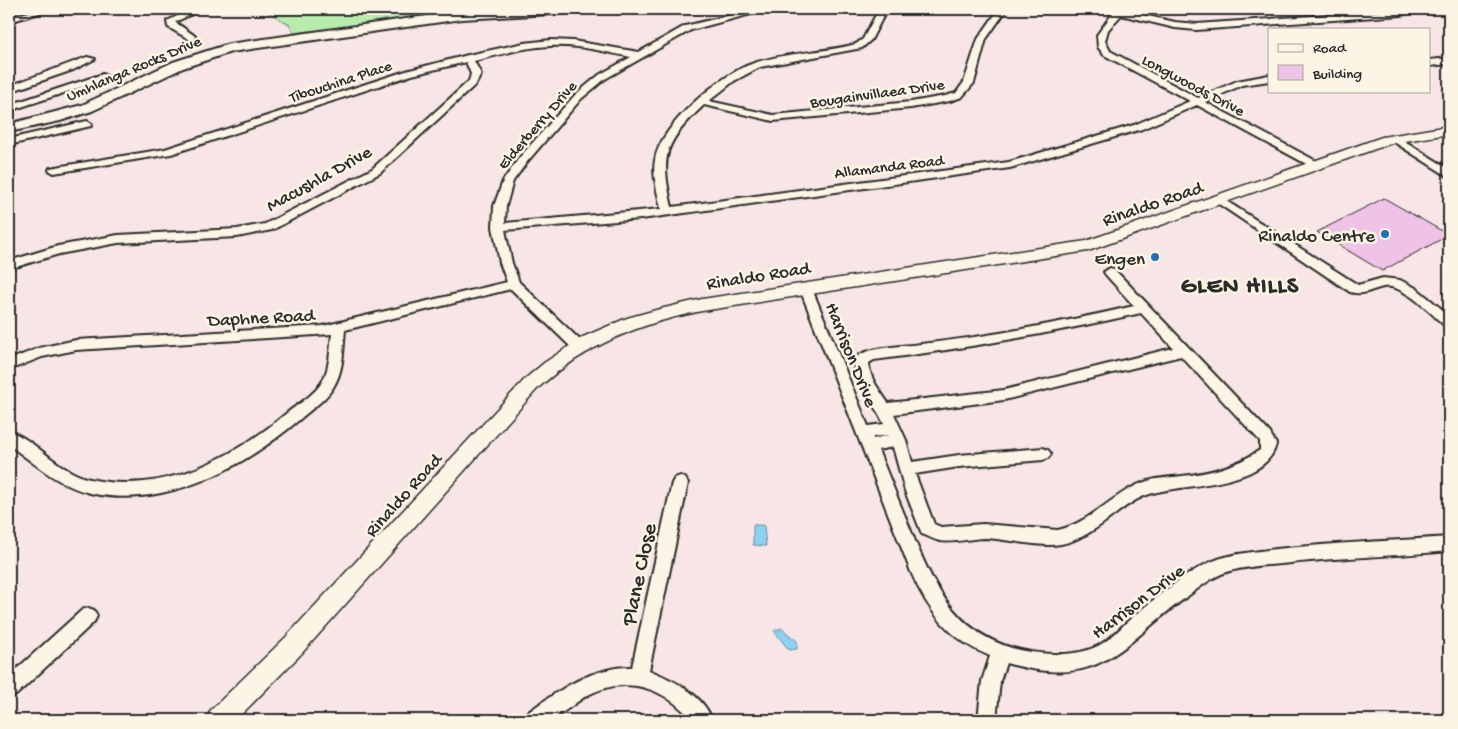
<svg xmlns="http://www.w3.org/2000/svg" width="1458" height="729" font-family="'Gochi Hand',sans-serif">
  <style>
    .green { fill: #b7ecad; stroke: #718c6c }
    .water { fill: #8ed0f0; stroke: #668ea1 }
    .building { fill: #efc2e7; stroke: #2b2b2b }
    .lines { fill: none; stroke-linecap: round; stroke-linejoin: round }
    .minor-casing { stroke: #2b2b2b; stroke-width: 4 }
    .tertiary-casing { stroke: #2b2b2b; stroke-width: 3 }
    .secondary-casing { stroke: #2b2b2b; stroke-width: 4 }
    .minor { fill: #fcf5e5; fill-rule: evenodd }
    .tertiary { fill: #fcf5e5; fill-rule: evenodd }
    .secondary { fill: #fcf5e5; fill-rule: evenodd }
    .poi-dot { fill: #1f6fb2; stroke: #fcf5e5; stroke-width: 2 }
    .labels { text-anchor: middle; stroke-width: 5; stroke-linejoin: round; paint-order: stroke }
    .far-street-label { font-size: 16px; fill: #2b2b2b; stroke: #fcf5e5 }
    .street-label { font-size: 19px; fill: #2b2b2b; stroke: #fcf5e5 }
    .poi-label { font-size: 19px; fill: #2b2b2b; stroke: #fcf5e5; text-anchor: end }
    .near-street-label { font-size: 22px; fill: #2b2b2b; stroke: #fcf5e5 }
    .district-label { font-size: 24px; font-weight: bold; letter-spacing: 1px; fill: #2b2b2b; stroke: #fcf5e5 }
  </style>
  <rect width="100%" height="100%" fill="#f8e6e6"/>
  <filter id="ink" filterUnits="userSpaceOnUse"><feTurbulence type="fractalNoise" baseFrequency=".02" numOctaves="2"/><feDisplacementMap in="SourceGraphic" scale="10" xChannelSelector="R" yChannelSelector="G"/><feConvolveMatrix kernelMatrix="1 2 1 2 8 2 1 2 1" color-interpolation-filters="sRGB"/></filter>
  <g filter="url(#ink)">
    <polygon class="green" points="263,9 490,9 294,33 290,25"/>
    <g class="water">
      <polygon points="753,525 764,525 766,546 753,545"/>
      <polygon points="781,628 797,641 797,649 789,650 774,631"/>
    </g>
    <polygon class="building" points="1384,198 1449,235 1382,271 1317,232"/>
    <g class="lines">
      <defs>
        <g id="minor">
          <polygon points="41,9 53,9 9,22 9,17"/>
          <polygon points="192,9 203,9 175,22 195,36 195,40 192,41 168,27 167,21"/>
          <path d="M757,9H770L691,30L605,79L581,99L527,162L513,181L506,206L505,223L661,209C658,193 652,176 655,160C661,124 721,74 754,63C787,52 823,53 856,44L863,39L879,9H887L871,40L862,48L760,67L734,81L709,101L773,115L911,102L945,96L956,93L964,82L978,39L999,9H1007L986,39L974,83L962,97L950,101L911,108L773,121L704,105C664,143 660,155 672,207L1009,162L1134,125L1190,101L1104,55L1098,47L1097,35L1113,13L1102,9H1126L1125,11L1175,22L1196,24L1415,9L1402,15L1196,30L1175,28L1121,15L1108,30L1105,41L1110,51L1198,98L1237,81L1269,75V81L1242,85L1205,102L1320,163V167H1312L1197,105L1142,129L1010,168L641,219L505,230L512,263L519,282L583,343L585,346L583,349H573L511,289L345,330C343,349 344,369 334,386C326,400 311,409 299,420C244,467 166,510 90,493C59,486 34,463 9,445V431C38,441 58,472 90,479C163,496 235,457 288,412C300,403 314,395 322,382C330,368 330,349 332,334L76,350L42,357L9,370V360L39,348L76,340L323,326L507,282L500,263L493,227L494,206L503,181L519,158L575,95L599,75L631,57C605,52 577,44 550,46C524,47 499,55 474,61L481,74L476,84L380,173L272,230L237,237L118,243L59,254L9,269V261L58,246L118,235L237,229L265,224L372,169L469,81L471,74L466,62L412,75L171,154L54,173L49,170L50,168L165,149L406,71L468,55L524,43L551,40L573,41L639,52L685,26Z"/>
          <polygon points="87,57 95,59 73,70 9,92 9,86"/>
          <polygon points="1449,58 1449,64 1429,66 1429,60"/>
          <polygon points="103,74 108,77 106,79 9,111 9,105"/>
          <polygon points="87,121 92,124 91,126 9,145 9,139"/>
          <polygon points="1395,135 1449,169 1449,177 1391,140 1390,138"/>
          <path d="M1220,197L1358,285L1383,278L1400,280L1416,288L1449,315V327L1444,325C1432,314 1401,282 1383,287C1370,290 1363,296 1350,292L1216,202V198Z"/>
          <path d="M1110,268L1114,269L1270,433L1276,444C1267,486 1186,484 1153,493C1121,501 1100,536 1061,544C1037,548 1006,538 982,538C969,539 953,543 940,541C934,540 928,536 922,534L905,491L893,447L878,450C889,477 900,504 911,531C935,591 960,641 1031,652C1054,655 1077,656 1098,646C1109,640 1118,631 1127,622C1149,603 1186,572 1213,561C1233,553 1254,552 1276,549C1333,543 1391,541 1449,537V551C1396,556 1343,557 1291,563C1269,565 1247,566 1227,572C1213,576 1200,587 1188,596C1118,646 1104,691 1006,663L1000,681L996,720H978L982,681L990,656C950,640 928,611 911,572L800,289L806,285L812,289L868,426L884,424C878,408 849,376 856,359C860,347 909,346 921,344C993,336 1064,322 1134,306L1106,275L1104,272ZM1141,313L1173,348L1004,390L888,403C880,390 869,379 869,363L874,360C964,349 1053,333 1141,313ZM1181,356L1260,441V450C1237,466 1210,473 1182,476C1166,478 1151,478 1137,485C1109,498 1089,523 1058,530L983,524L941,527L934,524L915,474L959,467L1043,460L1048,458L1051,454L1048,450L1043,448L959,455L912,462L906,440L894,414L1004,400ZM889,435L873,439V437Z"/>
          <path d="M680,476L685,478L688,483L649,670C673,680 703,694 712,720H692C665,688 628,675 590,694C576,701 565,713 551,719C544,722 532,720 525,720L527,713C558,691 592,666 632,667L672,483L675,478Z"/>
          <polygon points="88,608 94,610 97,616 94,622 16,695 9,697 9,676 82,610"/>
        </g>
        <path id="tertiary" d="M1449,126V134L1392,143L1088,251L702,311C640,323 586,345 538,388L302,653L236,720H207L210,711L286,637L526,378L544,363L583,337L627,318L656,310L702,299L1086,241L1382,137Z"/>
        <polygon id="secondary" points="509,9 576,9 570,13 462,19 231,52 183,68 92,111 60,121 9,132 9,124 82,105 173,62 229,44 462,11"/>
      </defs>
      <use href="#minor" class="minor-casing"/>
      <use href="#tertiary" class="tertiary-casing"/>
      <use href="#secondary" class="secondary-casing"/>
      <use href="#minor" class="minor"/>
      <use href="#tertiary" class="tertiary"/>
      <use href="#secondary" class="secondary"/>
    </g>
  </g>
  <g class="poi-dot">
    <circle cx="1385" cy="234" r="5"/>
    <circle cx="1155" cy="257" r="5"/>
  </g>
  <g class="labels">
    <g class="far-street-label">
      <text transform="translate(133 67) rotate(-23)" y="6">Umhlanga Rocks Drive</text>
      <text transform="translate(340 80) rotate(-18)" y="6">Tibouchina Place</text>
      <text transform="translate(1194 84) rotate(28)" y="6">Longwoods Drive</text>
      <text transform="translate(877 92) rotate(-8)" y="6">Bougainvillaea Drive</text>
      <text transform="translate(536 124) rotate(-49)" y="6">Elderberry Drive</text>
      <text transform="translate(889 165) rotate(-7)" y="6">Allamanda Road</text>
    </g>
    <g class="street-label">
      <text transform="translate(318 177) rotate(-29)" y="7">Macushla Drive</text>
      <text transform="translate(1152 202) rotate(-19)" y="7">Rinaldo Road</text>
      <text transform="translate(758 274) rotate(-9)" y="7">Rinaldo Road</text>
      <text transform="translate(261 316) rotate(-3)" y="7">Daphne Road</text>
      <text transform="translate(853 354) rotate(68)" y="7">Harrison Drive</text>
      <text transform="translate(402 494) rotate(-48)" y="7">Rinaldo Road</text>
      <text transform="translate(1137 600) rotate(-37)" y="7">Harrison Drive</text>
    </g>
    <g class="poi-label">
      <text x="1375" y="241">Rinaldo Centre</text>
      <text x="1145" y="264">Engen</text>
    </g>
    <g class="near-street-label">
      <text transform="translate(637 574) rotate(-78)" y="8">Plane Close</text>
    </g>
    <g class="district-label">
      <text x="1240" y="292">GLEN HILLS</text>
    </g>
  </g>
  <rect width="1458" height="729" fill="none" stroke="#fcf5e5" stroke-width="30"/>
  <rect x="15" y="15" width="1428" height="699" fill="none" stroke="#2b2b2b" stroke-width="2" filter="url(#ink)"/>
  <rect x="1268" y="28" width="162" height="65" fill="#fcf5e5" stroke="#a8a49b"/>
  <rect x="1278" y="44" width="25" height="8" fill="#fcf5e5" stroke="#a8a49b"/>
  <text x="1313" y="52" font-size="15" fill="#2b2b2b">Road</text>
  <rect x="1278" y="65" width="25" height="15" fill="#efc2e7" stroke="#a8a49b"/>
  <text x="1313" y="78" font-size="15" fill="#2b2b2b">Building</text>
</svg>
